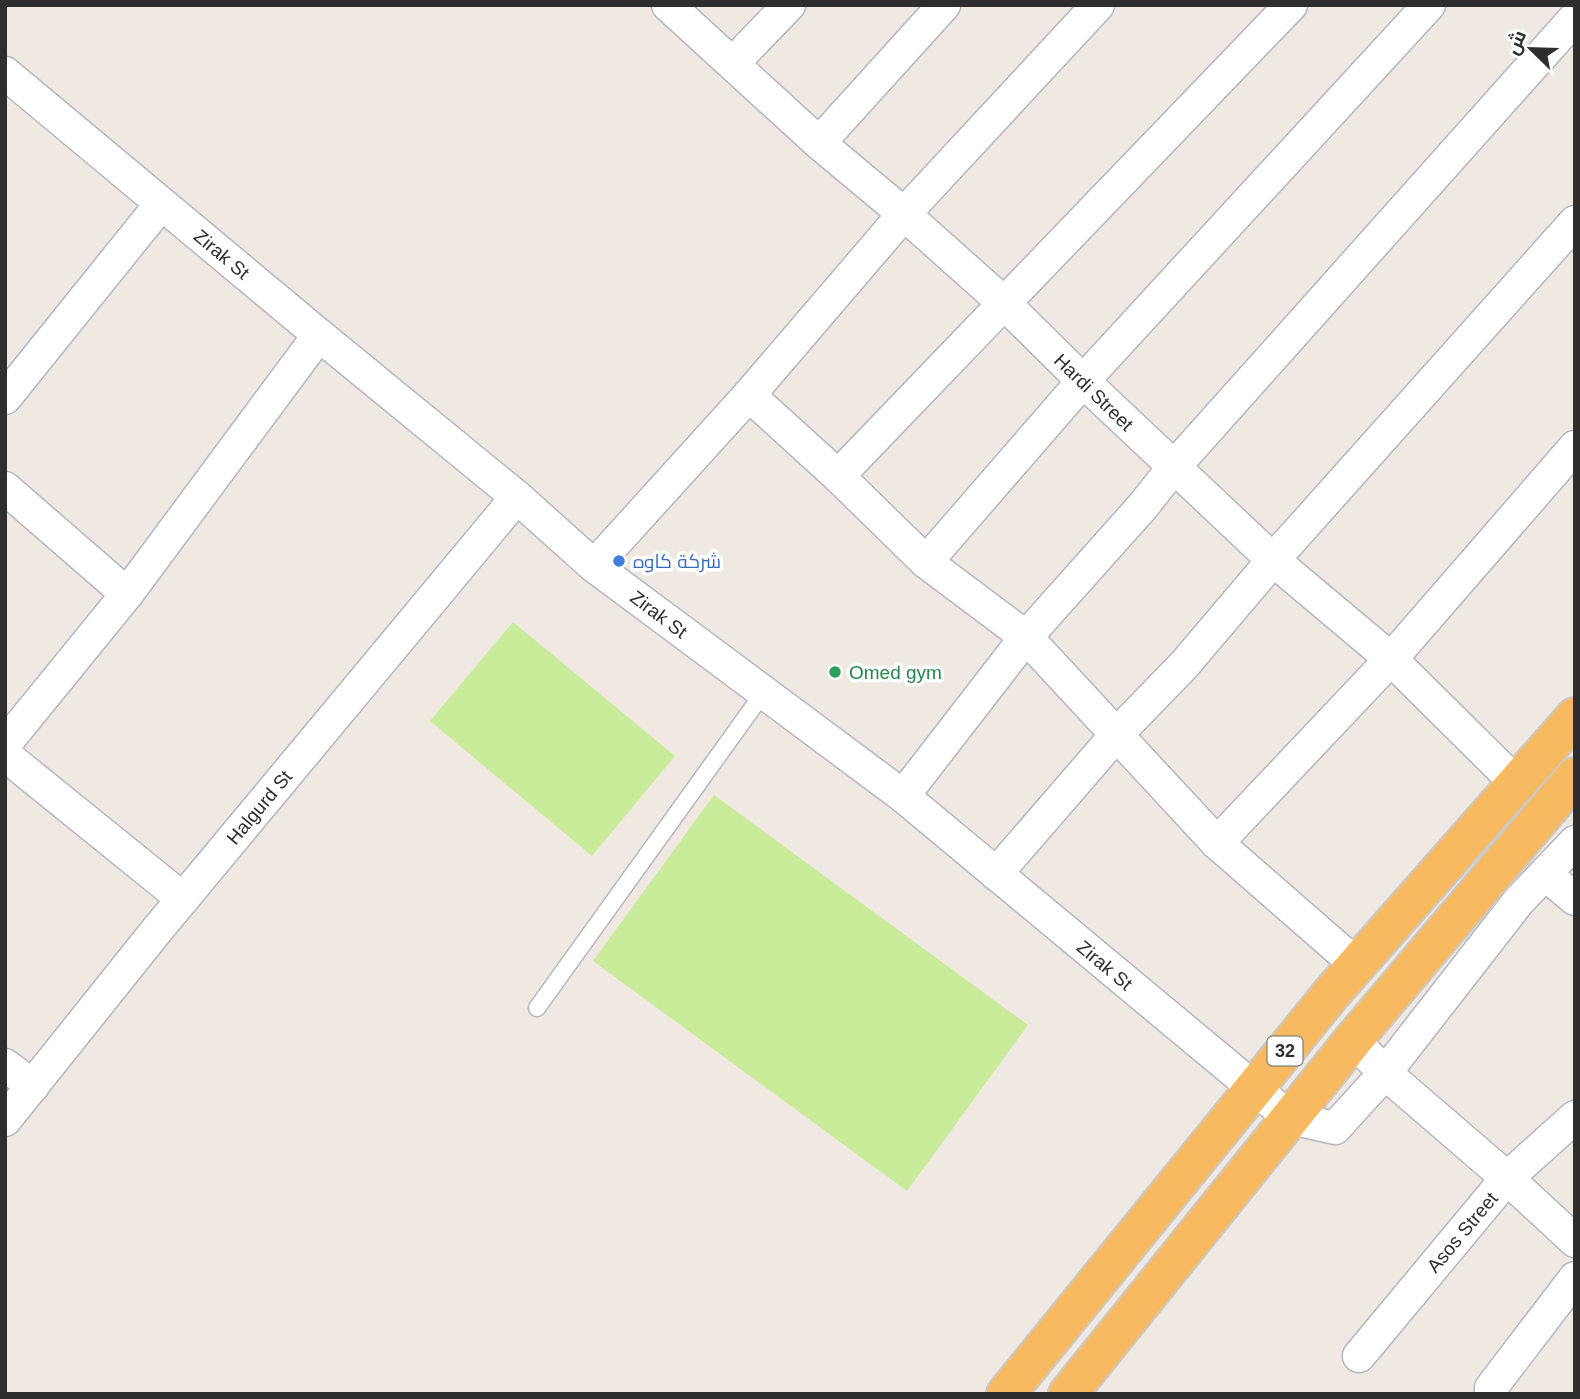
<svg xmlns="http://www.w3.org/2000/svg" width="1580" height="1399" font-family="Helvetica,Cairo,sans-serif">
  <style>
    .pitch { fill: #c9ec9a }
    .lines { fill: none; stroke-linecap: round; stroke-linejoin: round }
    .service-casing { stroke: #b4b7c1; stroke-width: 19 }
    .minor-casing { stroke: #b4b7c1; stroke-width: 35 }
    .trunk-casing { stroke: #c9c9c9; stroke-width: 42 }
    .service { stroke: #fff; stroke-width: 16 }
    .minor { stroke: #fff; stroke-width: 32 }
    .trunk { stroke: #f8ba60; stroke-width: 38 }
    .shop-dot { fill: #3f7fe0; stroke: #fff; stroke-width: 2.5 }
    .leisure-dot { fill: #2e9e5b; stroke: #fff; stroke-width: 2.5 }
    .labels { text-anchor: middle; stroke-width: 7; stroke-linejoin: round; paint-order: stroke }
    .shield { fill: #fff; stroke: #6d6d6d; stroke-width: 2 }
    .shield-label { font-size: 18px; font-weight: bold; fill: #2e2e2e }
    .street-label { font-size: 19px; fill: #2e2e2e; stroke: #fff }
    .shop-label { font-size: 19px; fill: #366cbe; stroke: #fff; text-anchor: start }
    .leisure-label { font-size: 19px; fill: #27864d; stroke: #fff; text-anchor: start }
  </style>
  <rect width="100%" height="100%" fill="#efe9e1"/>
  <g class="pitch">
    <polygon points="513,622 675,756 592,856 430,721"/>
    <polygon points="714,795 1028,1025 907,1191 593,961"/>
  </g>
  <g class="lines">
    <defs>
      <polyline id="service" points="537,1008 764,692"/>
      <g id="minor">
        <polyline points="668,5 819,143 904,214 1005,304 1083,381 1273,560 1391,659 1516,783"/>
        <polyline points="733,63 789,5"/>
        <polyline points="5,73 319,335 517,497 594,566 903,796 1290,1118 1335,1128 1385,1073 1518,902 1575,842"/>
        <polyline points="819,143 944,5"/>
        <polyline points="749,395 838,476 926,562 1026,637 1217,843 1358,966"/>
        <polyline points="5,398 161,204"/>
        <polyline points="838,476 1291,5"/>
        <polyline points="5,488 127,594"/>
        <polyline points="926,562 1083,381 1429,5"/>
        <polyline points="594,566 749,395 904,214 1098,5"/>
        <polyline points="5,744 127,594 319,335"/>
        <polyline points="5,755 183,899"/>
        <polyline points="903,796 1026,637 1143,506 1173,468 1575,18"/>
        <polyline points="1217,843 1391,659 1575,447"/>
        <polyline points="996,874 1117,734 1184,665 1273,560 1575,222"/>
        <polyline points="1545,874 1575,899"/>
        <polyline points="1353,1040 1385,1073 1507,1178 1575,1241"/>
        <polyline points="5,1065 33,1086"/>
        <polyline points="5,1120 157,930 517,497"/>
        <polyline points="1359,1356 1507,1178 1575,1117"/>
        <polyline points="1491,1394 1491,1388 1575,1278"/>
      </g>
      <g id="trunk">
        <polyline points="1006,1394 1331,994 1575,717"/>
        <polyline points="1068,1394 1353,1040 1575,777"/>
      </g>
    </defs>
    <use href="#service" class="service-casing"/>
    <use href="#minor" class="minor-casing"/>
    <use href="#trunk" class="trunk-casing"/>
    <use href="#service" class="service"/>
    <use href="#minor" class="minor"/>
    <use href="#trunk" class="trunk"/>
  </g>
  <circle class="shop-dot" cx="619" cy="561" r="7"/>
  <circle class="leisure-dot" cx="835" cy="672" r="7"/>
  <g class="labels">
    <rect class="shield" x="1267.5" y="1036.5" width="35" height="29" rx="5"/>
    <g class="shield-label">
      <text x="1285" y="1057">32</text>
    </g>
    <g class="street-label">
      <text transform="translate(222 254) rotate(40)" y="7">Zirak St</text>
      <text transform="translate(1094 392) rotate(44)" y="7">Hardi Street</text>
      <text transform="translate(659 614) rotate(37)" y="7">Zirak St</text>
      <text transform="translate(259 807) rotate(-50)" y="7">Halgurd St</text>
      <text transform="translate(1105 965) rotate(40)" y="7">Zirak St</text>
      <text transform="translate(1462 1232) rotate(-50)" y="7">Asos Street</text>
    </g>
    <g class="shop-label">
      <text x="633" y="568">شركة كاوه</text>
    </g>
    <g class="leisure-label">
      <text x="849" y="679">Omed gym</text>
    </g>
  </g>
  <rect width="1580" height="1399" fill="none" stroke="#2e2e2e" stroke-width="14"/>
  <g transform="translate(1531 49) rotate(293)" stroke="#ffffff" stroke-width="5" paint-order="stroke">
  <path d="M0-5L12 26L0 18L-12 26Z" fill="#2e2e2e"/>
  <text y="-10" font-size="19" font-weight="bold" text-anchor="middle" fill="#2e2e2e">ش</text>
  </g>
</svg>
